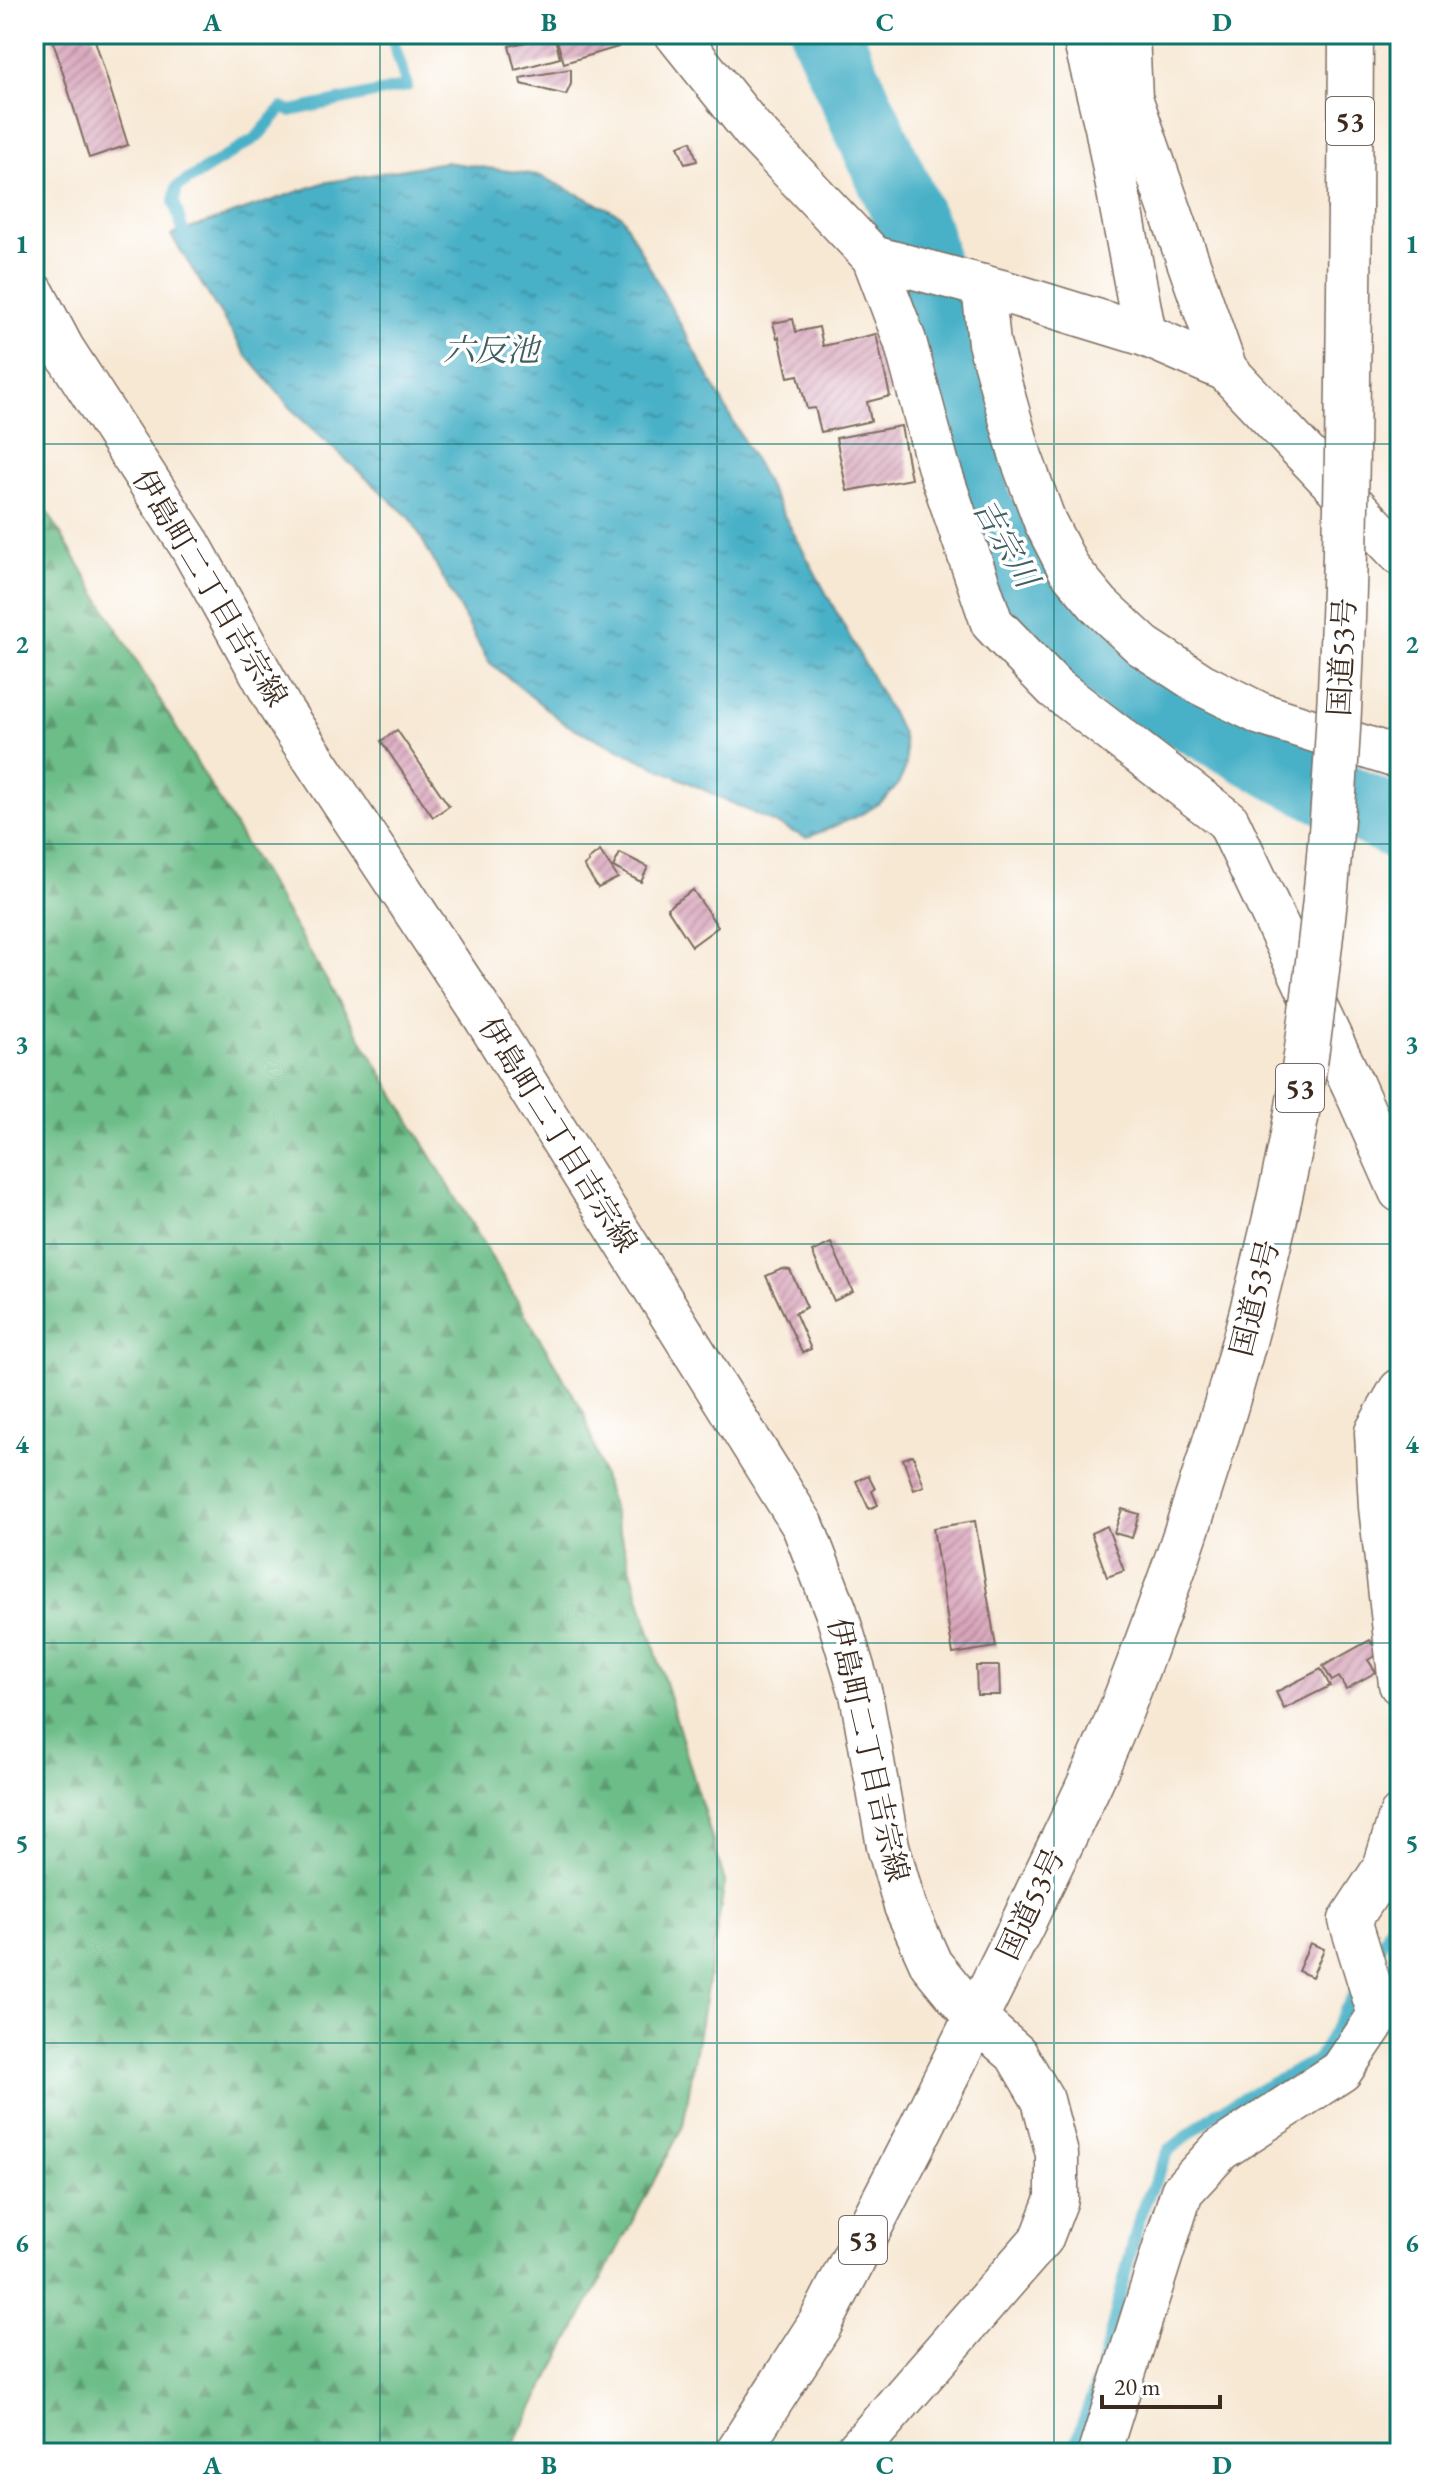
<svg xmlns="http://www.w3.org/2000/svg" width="1434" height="2487" font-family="'EB Garamond','Noto Serif JP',serif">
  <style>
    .forest { fill: url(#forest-firs); stroke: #547453; stroke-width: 2 }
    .water { fill: url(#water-ripples); stroke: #426e72; stroke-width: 2 }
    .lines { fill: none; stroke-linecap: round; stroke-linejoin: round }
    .stream { stroke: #48b1c7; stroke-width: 12 }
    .river { stroke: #48b1c7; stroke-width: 70 }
    .building { fill: url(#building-hatch) }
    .minor-casing { stroke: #7d6c5e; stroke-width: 45 }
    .highway-casing { stroke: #7d6c5e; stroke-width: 47 }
    .minor { stroke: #fff; stroke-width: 42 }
    .highway { stroke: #fff; stroke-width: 44 }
    .highway-bridge-casing { stroke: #7d6c5e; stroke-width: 47; stroke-linecap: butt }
    .highway-bridge { stroke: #fff; stroke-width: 44 }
    .grid { fill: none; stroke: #0f766e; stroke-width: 2; stroke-opacity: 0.55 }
    .labels { text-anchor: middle; stroke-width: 7; stroke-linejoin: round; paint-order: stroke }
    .shield { fill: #fff; stroke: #766a62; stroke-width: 2 }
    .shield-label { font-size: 28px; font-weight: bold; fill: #3b2a1e }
    .street-label { font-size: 30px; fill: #3b2a1e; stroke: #fff }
    .water-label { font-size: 32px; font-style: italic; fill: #406062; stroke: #fff }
    .neatline { fill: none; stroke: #0f766e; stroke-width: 3 }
    .grid-label { font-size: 26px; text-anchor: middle; font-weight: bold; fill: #0f766e }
  </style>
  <defs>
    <pattern id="forest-firs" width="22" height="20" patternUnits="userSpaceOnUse" patternTransform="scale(2)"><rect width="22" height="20" fill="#6cbd88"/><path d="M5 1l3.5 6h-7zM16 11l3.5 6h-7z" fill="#5a9a6f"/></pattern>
    <pattern id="water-ripples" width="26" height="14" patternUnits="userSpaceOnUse" patternTransform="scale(2)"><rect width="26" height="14" fill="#48b1c7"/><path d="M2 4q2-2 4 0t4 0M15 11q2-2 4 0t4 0" fill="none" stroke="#3d90a1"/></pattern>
    <pattern id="building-hatch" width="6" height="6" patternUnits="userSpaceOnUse" patternTransform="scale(2)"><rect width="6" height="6" fill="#d8a4ba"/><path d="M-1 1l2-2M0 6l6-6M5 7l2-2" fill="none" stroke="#b08697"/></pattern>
  </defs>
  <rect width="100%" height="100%" fill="#fff"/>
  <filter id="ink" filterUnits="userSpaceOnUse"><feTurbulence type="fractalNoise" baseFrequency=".0125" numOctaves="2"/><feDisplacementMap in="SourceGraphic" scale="16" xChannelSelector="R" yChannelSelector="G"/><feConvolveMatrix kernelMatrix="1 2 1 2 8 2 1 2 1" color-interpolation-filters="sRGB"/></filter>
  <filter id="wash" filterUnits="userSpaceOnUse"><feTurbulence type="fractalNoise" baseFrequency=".006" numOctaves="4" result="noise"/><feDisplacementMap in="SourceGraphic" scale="32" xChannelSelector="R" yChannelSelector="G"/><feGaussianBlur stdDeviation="1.8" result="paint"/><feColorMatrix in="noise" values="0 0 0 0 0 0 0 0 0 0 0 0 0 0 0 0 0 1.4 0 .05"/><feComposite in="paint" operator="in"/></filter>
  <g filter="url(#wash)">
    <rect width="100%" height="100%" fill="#f7e8d4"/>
    <polygon class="forest" points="34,489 584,1413 725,1882 683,2126 509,2453 34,2453"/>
    <path class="water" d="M445,162L538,175L621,215L902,733C904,742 907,754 906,764C897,809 843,821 806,838L565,724L488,661L411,519L297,415L246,355L171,235L323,183Z"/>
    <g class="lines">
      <g class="stream">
        <polyline points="187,245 174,201 177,187 257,137 282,108 291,111 407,86 391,34"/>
        <polyline points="1373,1961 1400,1907"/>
        <polyline points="1072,2453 1100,2374 1141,2212 1169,2150 1219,2111 1318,2059 1358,1987"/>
      </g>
      <polyline class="river" points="826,34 918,237 978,509 1046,610 1122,679 1280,767 1400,826"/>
    </g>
    <g id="blocks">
      <g class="building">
        <polygon points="51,34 93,34 128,145 89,158"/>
        <polygon points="555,34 614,34 618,47 564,63"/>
        <polygon points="554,35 560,58 515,70 509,46"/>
        <polygon points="571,69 571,84 566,95 521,84 520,78"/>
        <polygon points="691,141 697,161 685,164 678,146"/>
        <polygon points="793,319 796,332 819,327 823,346 876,334 890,396 867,402 871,421 821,432 815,408 807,409 798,375 788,377 779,337 777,338 773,323"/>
        <polygon points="901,426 911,479 847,491 836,438"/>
        <polygon points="397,730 449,806 433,817 381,741"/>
        <polygon points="600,851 618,878 598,888 584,866 589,862 588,860"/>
        <polygon points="620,853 648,867 641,882 613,867"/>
        <polygon points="693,890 718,927 692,946 667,908"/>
        <polygon points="831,1243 853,1292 834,1301 812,1252"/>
        <polygon points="782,1269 790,1270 807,1307 795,1313 811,1349 802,1353 766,1276"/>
        <polygon points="913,1455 924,1486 914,1490 903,1459"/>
        <polygon points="868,1475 875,1489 872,1491 878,1505 869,1509 856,1481"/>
        <polygon points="1122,1509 1139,1514 1132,1538 1114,1533"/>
        <polygon points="975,1521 996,1647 953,1654 933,1528"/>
        <polygon points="1107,1526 1124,1571 1107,1577 1091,1533"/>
        <polygon points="1370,1640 1378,1654 1368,1660 1376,1672 1346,1689 1339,1677 1332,1681 1323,1666"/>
        <polygon points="976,1666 999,1666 1000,1695 977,1695"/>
        <polygon points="1321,1669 1330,1686 1284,1709 1276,1692"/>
        <polygon points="1310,1943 1324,1949 1312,1977 1298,1971"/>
      </g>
    </g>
  </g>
  <g filter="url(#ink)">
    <use href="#blocks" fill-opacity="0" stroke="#7d6c5e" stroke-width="2"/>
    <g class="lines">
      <defs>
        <g id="minor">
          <polyline points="676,34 752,129 873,257 1005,292 1145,335 1226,370 1400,554"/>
          <polyline points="1083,34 1106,127 1145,335"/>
          <polyline points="1128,34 1131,98 1226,370"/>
          <polyline points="873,257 905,341 938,465 992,623 1055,688 1228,821 1353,1085 1400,1191"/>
          <polyline points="983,286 989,343 1021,457 1045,522 1069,569 1100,606 1143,646 1201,684 1261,714 1400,758"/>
          <polyline points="34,294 63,349 190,545 281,709 486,1019 803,1526 836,1611 861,1694 888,1846 905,1906 931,1964 976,2019 1016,2054 1043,2100 1057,2154 1057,2199 1042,2238 855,2453"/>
          <polyline points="1400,1390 1376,1432 1380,1507 1400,1684"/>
          <polyline points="1099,2453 1182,2191 1220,2150 1341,2071 1379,2015 1350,1920 1384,1868 1400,1816"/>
        </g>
        <g id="highway">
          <polyline points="1350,207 1351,34"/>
          <polyline points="737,2453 820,2324 917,2136 1023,1923"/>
        </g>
      </defs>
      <use href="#minor" class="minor-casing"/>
      <use href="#highway" class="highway-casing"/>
      <use href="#minor" class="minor"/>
      <use href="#highway" class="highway"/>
      <defs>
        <path id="highway-bridge" d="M1023,1923C1055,1853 1092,1785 1120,1713C1193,1528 1251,1340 1291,1145C1307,1064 1316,981 1325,899C1348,669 1347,438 1350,207"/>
      </defs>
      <use href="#highway-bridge" class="highway-bridge-casing"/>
      <use href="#highway-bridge" class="highway-bridge"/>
    </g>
  </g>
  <path class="grid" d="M380,34V2453M717,34V2453M1054,34V2453M34,444H1400M34,844H1400M34,1244H1400M34,1643H1400M34,2043H1400"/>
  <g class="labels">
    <g class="shield">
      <rect x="1326" y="97" width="48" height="48" rx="6"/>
      <rect x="1276" y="1064" width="48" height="48" rx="6"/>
      <rect x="839" y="2216" width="48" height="48" rx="6"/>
    </g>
    <g class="shield-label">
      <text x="1350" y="131">53</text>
      <text x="1300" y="1098">53</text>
      <text x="863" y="2250">53</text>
    </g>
    <g class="street-label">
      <text transform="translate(210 588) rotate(59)" y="10">伊島町二丁目吉宗線</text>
      <text transform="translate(1342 657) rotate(-87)" y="10">国道53号</text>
      <text transform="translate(558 1135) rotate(58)" y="10">伊島町二丁目吉宗線</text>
      <text transform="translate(1255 1298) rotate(-76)" y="10">国道53号</text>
      <text transform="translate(868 1750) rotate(77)" y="10">伊島町二丁目吉宗線</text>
      <text transform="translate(1031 1904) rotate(-65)" y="10">国道53号</text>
    </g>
    <g class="water-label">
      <text x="491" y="361">六反池</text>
      <text transform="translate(1006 543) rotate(60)" y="11">吉宗川</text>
    </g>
  </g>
  <rect width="1434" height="2487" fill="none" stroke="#fff" stroke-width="88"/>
  <path d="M1102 2395v12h118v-12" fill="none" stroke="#3b2a1e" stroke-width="4"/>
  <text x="1114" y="2395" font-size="24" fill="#3b2a1e" stroke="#ffffff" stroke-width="6" paint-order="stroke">20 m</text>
  <rect x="44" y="44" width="1346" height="2399" class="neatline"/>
  <g class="grid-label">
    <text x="212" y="31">A</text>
    <text x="549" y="31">B</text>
    <text x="885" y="31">C</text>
    <text x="1222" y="31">D</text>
    <text x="22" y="253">1</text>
    <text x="1412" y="253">1</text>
    <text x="22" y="653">2</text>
    <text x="1412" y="653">2</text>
    <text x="22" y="1053">3</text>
    <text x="1412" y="1053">3</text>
    <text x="22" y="1453">4</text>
    <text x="1412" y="1453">4</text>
    <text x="22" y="1852">5</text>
    <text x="1412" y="1852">5</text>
    <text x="22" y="2252">6</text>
    <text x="1412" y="2252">6</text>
    <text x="212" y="2474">A</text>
    <text x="549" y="2474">B</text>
    <text x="885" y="2474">C</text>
    <text x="1222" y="2474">D</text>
  </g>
</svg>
